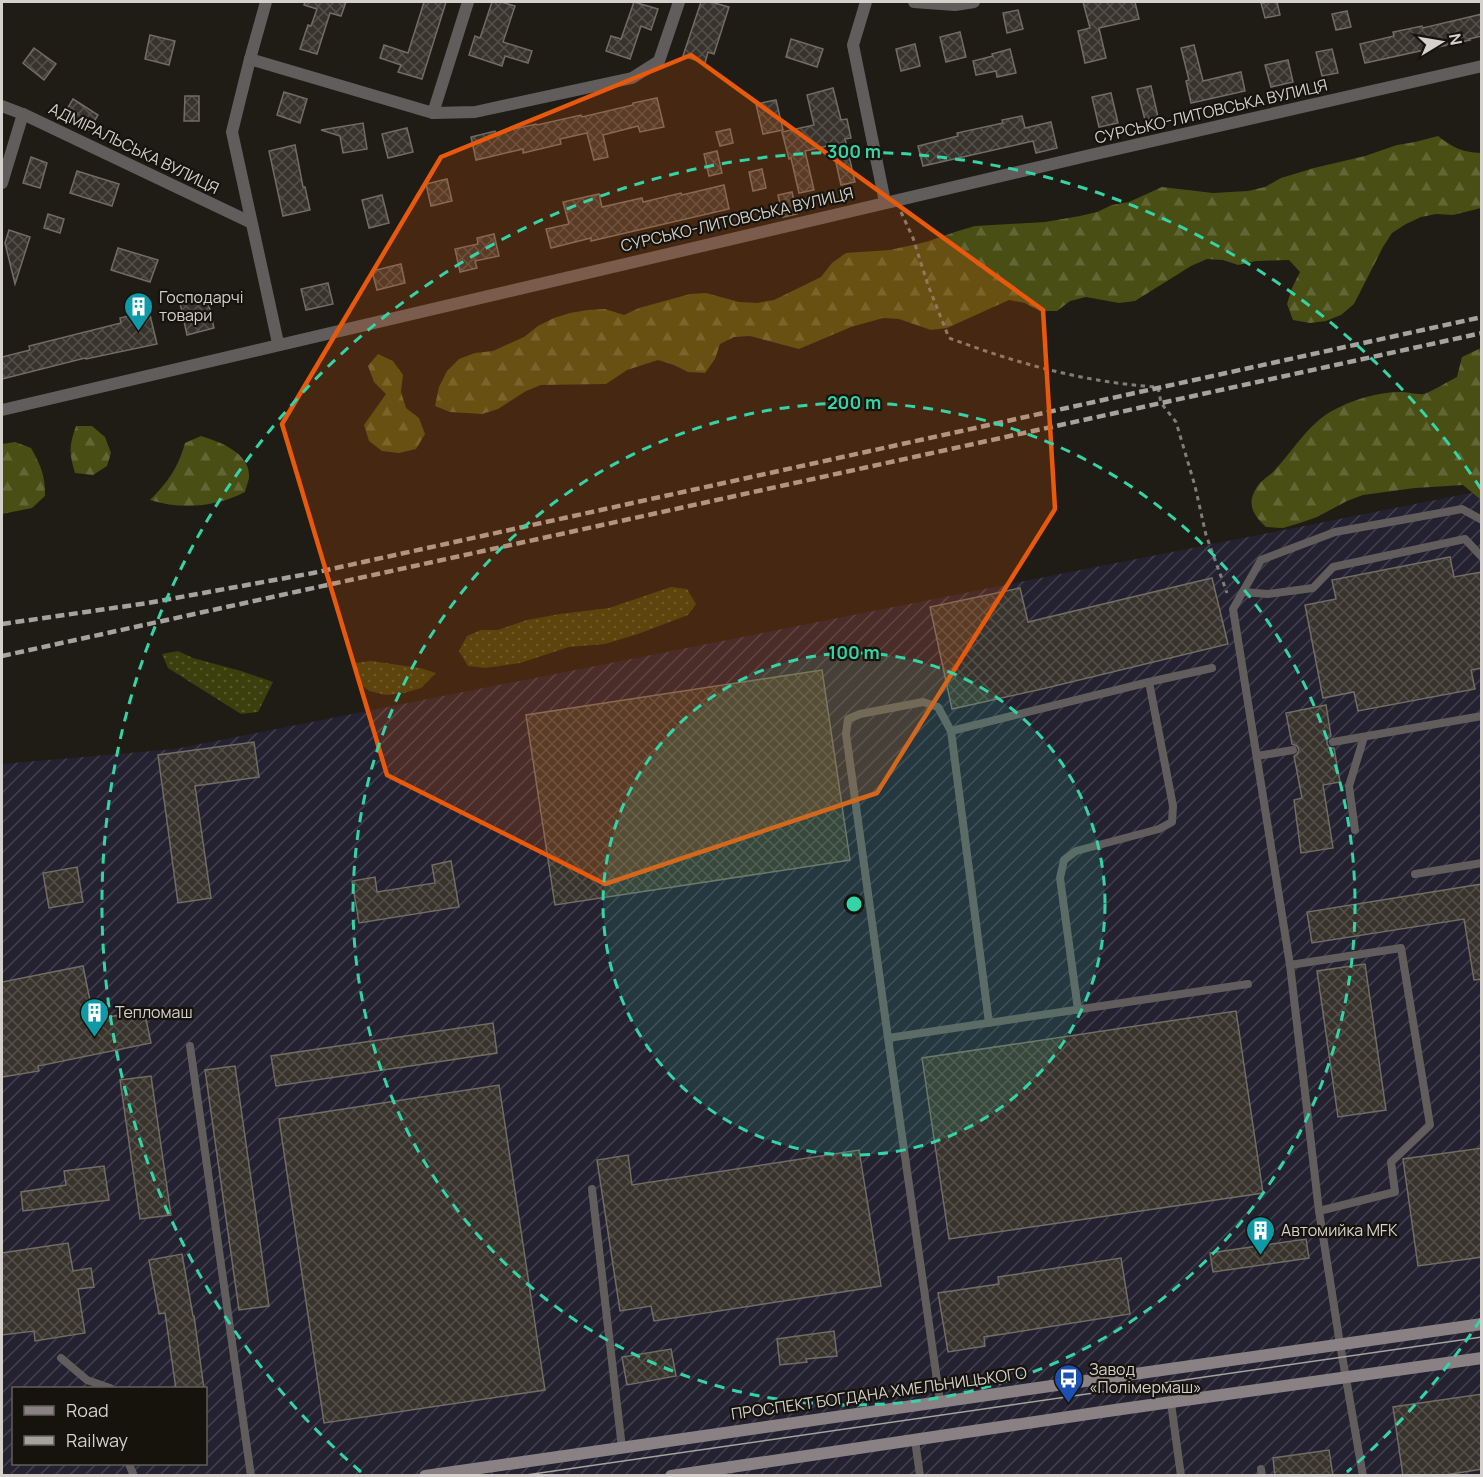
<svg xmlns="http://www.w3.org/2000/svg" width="1483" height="1477" font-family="Manrope,sans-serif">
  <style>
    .industrial { fill: url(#industrial-furrows); fill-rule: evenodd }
    .grass { fill: url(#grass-dots) }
    .forest { fill: url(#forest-firs) }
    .building { fill: url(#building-cross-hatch); stroke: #716c64; stroke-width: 1.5 }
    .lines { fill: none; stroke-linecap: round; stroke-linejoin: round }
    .path { stroke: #817e78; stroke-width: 3; stroke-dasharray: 4.5 4.5; stroke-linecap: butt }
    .lane { stroke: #615d5d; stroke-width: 8 }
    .street { stroke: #615d5d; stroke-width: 12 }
    .secondary { stroke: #898183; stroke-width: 12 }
    .tram { stroke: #a6a39f; stroke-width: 1.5 }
    .rail { stroke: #a6a39f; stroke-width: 4.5; stroke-dasharray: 9 4.5; stroke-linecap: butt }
    .marked { fill: #e8590c; fill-opacity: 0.2; stroke: #e8590c; stroke-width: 4.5; stroke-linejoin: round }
    .ring { fill: none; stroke: #35d4a7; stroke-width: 3; stroke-dasharray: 10 8 }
    .labels { text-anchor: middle; stroke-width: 4.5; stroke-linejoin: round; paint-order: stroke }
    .street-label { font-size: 16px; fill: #d4d1cd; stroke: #16130d }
    .poi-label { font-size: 16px; fill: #d4d1cd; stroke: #16130d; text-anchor: start }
    .centre { fill: #35d4a7; stroke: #16130d; stroke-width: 3 }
    .ring-label { font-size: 18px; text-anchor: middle; font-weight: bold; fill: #35d4a7; stroke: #16130d; stroke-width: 4.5; stroke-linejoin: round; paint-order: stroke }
  </style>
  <defs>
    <pattern id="industrial-furrows" width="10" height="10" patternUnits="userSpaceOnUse" patternTransform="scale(1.5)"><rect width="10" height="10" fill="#242131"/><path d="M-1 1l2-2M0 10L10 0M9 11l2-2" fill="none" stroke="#43404e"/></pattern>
    <pattern id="grass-dots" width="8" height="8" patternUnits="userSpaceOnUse" patternTransform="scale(1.5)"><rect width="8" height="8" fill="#3b3f0d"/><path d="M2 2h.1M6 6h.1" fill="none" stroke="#565a2f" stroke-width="1.8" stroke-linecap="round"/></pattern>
    <pattern id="forest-firs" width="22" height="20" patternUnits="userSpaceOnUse" patternTransform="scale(1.5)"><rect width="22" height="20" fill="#494e14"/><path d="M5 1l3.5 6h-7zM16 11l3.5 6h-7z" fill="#626635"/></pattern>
    <pattern id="building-cross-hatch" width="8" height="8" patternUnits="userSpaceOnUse" patternTransform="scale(1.5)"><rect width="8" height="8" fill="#38342d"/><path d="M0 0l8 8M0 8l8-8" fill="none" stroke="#54504a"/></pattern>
  </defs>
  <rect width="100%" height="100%" fill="#1f1c15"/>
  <path class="industrial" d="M1481,491V1475L2,1476V764L175,749ZM14,1388H206V1464H14Z"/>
  <g class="grass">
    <polygon points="671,587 687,589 696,604 688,615 638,634 605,644 569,647 520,663 485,668 468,666 459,651 467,636 481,630 498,630 527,620 560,614 609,608"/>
    <polygon points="178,651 193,658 241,671 273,682 258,712 241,714 168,668 162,654"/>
    <polygon points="371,661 420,668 436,673 421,688 404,693 386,695 369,691 356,680 355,663"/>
  </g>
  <g class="forest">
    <path d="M1438,136C1454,148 1461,152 1481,153V208L1453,215L1436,214L1421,217L1406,224L1392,233L1383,247L1354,304L1341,315L1326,321L1310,323L1293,320L1287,304L1292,288L1300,272L1289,260L1256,261L1238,265L1223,260L1207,259L1191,266L1135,301L1119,303L1086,297L1070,301L1057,311H1040L1025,303L1009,300L947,328L931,330L899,319L883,318L851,327L799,349L750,336L734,337L720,344L715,359L705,373L688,372L674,365L658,360L627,370L606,384L541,385L526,391L498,409L482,414L450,412L435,406L439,387L447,371L459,359L475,353L493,351L524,337L538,326L554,318L570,313L588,310L605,309L624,315L639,308L690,294L706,293L739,302L757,303L774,300L821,277L832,263L846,253L890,250L926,242L958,231L975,226L1045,222L1080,216L1097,212L1112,205L1129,202L1162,187L1213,193L1248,191L1265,187L1281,178L1314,168L1365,156L1397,145L1415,142Z"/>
    <path d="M1481,348V500L1463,485L1415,488L1363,495L1347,501L1317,517L1300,523L1283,528L1266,527C1251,513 1246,502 1259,484C1263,479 1269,476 1273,472C1292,452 1307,426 1330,412C1351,400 1377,392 1401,392C1408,392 1417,395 1424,394C1431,392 1449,381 1457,377L1462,357Z"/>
    <polygon points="378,354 393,361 403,375 401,392 406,408 419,418 425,434 416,449 399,453 382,451 369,441 364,425 386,394 374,382 368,366"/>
    <path d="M76,426H92L105,437L111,453L107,466L93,475L75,473C69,453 69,446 76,426Z"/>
    <path d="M201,436C220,442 251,453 249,478C248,482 246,488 245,492C216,507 182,510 150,500C168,482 178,468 185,443Z"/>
    <path d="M15,442L31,448C41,466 45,475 45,496L32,508L2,514V444Z"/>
  </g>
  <g class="building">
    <polygon points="305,2 346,2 341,16 330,13 317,54 300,49 308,25 311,26 317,9 304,5"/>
    <polygon points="424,2 446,2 422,79 398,72 401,65 380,58 384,45 408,53"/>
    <polygon points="492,2 501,2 515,6 503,42 532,51 528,63 505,56 502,66 469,55 475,36 480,38"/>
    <polygon points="634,2 658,9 651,30 641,26 630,59 606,51 611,36 621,39"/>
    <polygon points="701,2 711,2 729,7 714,54 708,52 705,63 683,56"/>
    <polygon points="1083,2 1135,2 1139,19 1099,28 1106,58 1085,63 1078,31 1090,28"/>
    <polygon points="1269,2 1277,2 1280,15 1265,18 1261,3"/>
    <polygon points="1018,10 1023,29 1007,33 1003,13"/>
    <polygon points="1347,11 1351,27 1336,30 1332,14"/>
    <polygon points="1482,14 1482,36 1469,39 1470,40 1365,63 1360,44 1394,36 1393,32 1422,26 1423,28"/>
    <polygon points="960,32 966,57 946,62 940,37"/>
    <polygon points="150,35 175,41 169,65 145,59"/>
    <polygon points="791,39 823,49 817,67 786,57"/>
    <polygon points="915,44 920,66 901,71 896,49"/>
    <polygon points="1194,45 1203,81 1241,72 1245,91 1191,103 1186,81 1189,80 1181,48"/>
    <polygon points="34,48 56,64 44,80 23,63"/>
    <polygon points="1010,49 1016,73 997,77 996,71 976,75 973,61 993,56 992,54"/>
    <polygon points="1332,49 1338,73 1322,76 1316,52"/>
    <polygon points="1288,60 1293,82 1271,87 1265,65"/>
    <polygon points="1151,86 1158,117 1145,120 1137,89"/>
    <polygon points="833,88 841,120 847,119 851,138 845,139 855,182 841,185 832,145 805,151 814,190 799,193 791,158 789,159 782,132 814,125 807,95"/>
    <polygon points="284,92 307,99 300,123 277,115"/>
    <polygon points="1111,93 1118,123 1099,127 1092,97"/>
    <polygon points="185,96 199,96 199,121 184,121"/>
    <polygon points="657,98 664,127 640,132 638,126 603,135 608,157 594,160 587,133 560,139 561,144 523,153 523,149 476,160 471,137 495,131 496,133 536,124 537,125 581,115 582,117 633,105 633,103"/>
    <polygon points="73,99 98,115 89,130 64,114"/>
    <polygon points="776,100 783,130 763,134 756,104"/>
    <polygon points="1022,116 1025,128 1051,122 1057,148 1036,153 1033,141 923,166 918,146 958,136 957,133 1003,123 1002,120"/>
    <polygon points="363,123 367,149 343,153 340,136 321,130"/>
    <polygon points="407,128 413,152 388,158 382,134"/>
    <polygon points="730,129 733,143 720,146 716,132"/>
    <polygon points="295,145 303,187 305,187 310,210 283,216 269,151"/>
    <polygon points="717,151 722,173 709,176 704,154"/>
    <polygon points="31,157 47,163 40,188 23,183"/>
    <polygon points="762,169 766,188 753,191 749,172"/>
    <polygon points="77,171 119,184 112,206 70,193"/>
    <polygon points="447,179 452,201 431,206 426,184"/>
    <polygon points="724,185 729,209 591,241 591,238 551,248 546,229 569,224 563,202 599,194 602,207 642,198 643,202 681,193 682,195"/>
    <polygon points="792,192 797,214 783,217 778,195"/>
    <polygon points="382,195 389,223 369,228 362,200"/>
    <polygon points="48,214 64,219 60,233 44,228"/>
    <polygon points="9,230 30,237 15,284 5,243"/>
    <polygon points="494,234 499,256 475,261 477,268 460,272 455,249 478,244 477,238"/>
    <polygon points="118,248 158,260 150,282 111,270"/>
    <polygon points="401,264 405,283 377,290 372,271"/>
    <polygon points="328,283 333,304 306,310 301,289"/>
    <polygon points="207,297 214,328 187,335 180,303"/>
    <polygon points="149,311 157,344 86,359 85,358 2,379 2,357 30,350 29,346 121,323 120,318"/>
    <polygon points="1450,557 1454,577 1482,572 1482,668 1471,670 1475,689 1358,711 1354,692 1323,698 1305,605 1336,599 1332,580"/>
    <polygon points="1212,578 1228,644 1042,689 952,709 930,607 1020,588 1028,622"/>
    <polygon points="822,670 850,860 555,905 526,715"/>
    <polygon points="1326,705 1331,736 1327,739 1327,744 1330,748 1334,748 1340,782 1323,785 1333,848 1301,853 1294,800 1302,798 1294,756 1297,754 1299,750 1297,746 1292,744 1286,713"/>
    <polygon points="254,742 259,777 195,786 211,898 178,903 158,755"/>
    <polygon points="451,861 459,907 359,923 352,881 375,877 377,892 435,883 432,865"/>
    <polygon points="77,867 83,902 49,908 43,873"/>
    <polygon points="1482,884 1482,979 1474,980 1464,919 1312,943 1307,912"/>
    <polygon points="1365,964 1386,1110 1338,1117 1317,971"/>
    <polygon points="83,966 94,1020 144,1010 151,1043 38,1066 39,1071 2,1077 2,982"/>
    <polygon points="1236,1011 1263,1193 949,1239 922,1058"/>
    <polygon points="493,1023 497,1053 276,1086 271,1056"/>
    <polygon points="235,1066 269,1306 239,1310 205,1070"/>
    <polygon points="151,1076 171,1215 140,1219 120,1080"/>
    <polygon points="499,1085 545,1390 324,1423 279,1119"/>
    <polygon points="1482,1148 1482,1257 1418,1266 1403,1159"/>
    <polygon points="859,1150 881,1286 654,1321 651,1306 620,1311 597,1160 628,1155 632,1185"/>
    <polygon points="104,1166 109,1200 23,1211 21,1192 66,1185 64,1171"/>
    <polygon points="1306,1239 1309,1258 1213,1272 1210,1253"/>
    <polygon points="68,1243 73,1271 91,1268 94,1287 78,1289 85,1333 35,1341 34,1331 2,1335 2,1253"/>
    <polygon points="182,1254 193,1316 194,1316 204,1389 176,1389 165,1313 159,1314 149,1260"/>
    <polygon points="1121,1258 1130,1314 984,1337 985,1346 948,1352 938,1293 999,1284 998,1277"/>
    <polygon points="834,1331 837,1356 806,1359 807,1362 780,1365 777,1339"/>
    <polygon points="671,1349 676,1376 627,1385 622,1357"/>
    <polygon points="1482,1394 1482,1469 1439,1476 1403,1476 1393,1407"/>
    <polygon points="1329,1450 1333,1476 1275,1476 1273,1458"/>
  </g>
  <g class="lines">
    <path class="path" d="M901,212L913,238L928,285L949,338C1016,363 1086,383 1158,387L1161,403L1176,422L1195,486L1206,535L1227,593"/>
    <g class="lane">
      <polyline points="1243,592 1268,594 1313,588 1333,567 1465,539 1482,557"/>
      <polyline points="951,731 989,1023"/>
      <polyline points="1333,742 1482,716"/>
      <polyline points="1257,756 1293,750"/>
      <polyline points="1355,830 1349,786 1364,737"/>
      <polyline points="1415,874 1482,863"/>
      <polyline points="1290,965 1401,948 1430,1125 1391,1162 1395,1192 1319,1211"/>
      <polyline points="1078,1010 1060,878 1064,860 1076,851 1159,829 1172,822 1173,806 1149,682"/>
      <polyline points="888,1038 1248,984"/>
      <polyline points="190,1046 251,1476"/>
      <polyline points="592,1189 622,1448"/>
      <polyline points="61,1358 87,1380 110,1388"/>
      <polyline points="940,1401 888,1038 846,734 848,719 860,714 923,702 938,707 951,731 1149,682 1212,668"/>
      <polyline points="1171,1403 1181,1476"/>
      <polyline points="915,1440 920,1476"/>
      <polyline points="129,1464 134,1476"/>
      <polyline points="1261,1469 1262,1476"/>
      <polyline points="1363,1476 1340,1344 1319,1211 1290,965 1233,609 1261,560 1335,532 1462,509 1482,520"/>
    </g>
    <g class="street">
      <polyline points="266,2 250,59 232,132 278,343"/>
      <polyline points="866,2 853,45 885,202"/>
      <polyline points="914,2 955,5 974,2"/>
      <polyline points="250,59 433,113 475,112 632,78 659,61 679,2"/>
      <polyline points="2,106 23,114 250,222"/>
      <polyline points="433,113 468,2"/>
      <polyline points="2,183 23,114"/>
      <path d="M2,410C494,291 988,178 1482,66"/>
    </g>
    <g class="secondary">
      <polyline points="425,1476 1482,1324"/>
      <polyline points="671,1476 1115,1410 1482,1358"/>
    </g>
    <polyline class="tram" points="519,1476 1482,1337"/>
    <g class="rail">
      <polyline points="2,624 148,603 313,573 1482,317"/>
      <polyline points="2,656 1482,333"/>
    </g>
  </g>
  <path class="marked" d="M691,55L1043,310L1055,509L877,793L605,884L387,775L282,424L441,157Z"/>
  <circle cx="854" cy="904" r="251" fill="#35d4a7" fill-opacity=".12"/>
  <g class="ring">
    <circle cx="854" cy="904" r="251"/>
    <circle cx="854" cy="904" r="501"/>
    <path d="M1481 1319A752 752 0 0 1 1347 1472M361 1472A752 752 0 1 1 1481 489"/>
  </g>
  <defs>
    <symbol id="building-pin" viewBox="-11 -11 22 30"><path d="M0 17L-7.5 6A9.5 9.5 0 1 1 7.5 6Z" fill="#0f9aa8" stroke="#16130d"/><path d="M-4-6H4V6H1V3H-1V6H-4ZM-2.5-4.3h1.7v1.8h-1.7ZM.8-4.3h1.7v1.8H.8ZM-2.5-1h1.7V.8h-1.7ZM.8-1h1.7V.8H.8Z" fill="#fff"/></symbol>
    <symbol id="bus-pin" viewBox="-11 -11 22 30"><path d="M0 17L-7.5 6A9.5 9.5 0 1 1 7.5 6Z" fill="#1a4fb4" stroke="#16130d"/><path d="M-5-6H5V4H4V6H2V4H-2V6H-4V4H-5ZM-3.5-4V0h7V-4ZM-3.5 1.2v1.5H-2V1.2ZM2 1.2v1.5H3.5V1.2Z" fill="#fff"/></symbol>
  </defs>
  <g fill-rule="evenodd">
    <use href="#building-pin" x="122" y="290" width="33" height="45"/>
    <use href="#building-pin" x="78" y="996" width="33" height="45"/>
    <use href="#building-pin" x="1244" y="1214" width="33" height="45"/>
    <use href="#bus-pin" x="1052" y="1362" width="33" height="45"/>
  </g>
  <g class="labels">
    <g class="street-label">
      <text transform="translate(1211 111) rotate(-13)" y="6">СУРСЬКО-ЛИТОВСЬКА ВУЛИЦЯ</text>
      <text transform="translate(134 148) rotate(26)" y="6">АДМІРАЛЬСЬКА ВУЛИЦЯ</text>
      <text transform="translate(737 219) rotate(-13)" y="6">СУРСЬКО-ЛИТОВСЬКА ВУЛИЦЯ</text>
      <text transform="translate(879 1393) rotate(-8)" y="6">ПРОСПЕКТ БОГДАНА ХМЕЛЬНИЦЬКОГО</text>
    </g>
    <g class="poi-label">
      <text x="159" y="303">Господарчі<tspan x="159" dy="18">товари</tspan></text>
      <text x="115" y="1018">Тепломаш</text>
      <text x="1281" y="1236">Автомийка MFK</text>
      <text x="1089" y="1375">Завод<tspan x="1089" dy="18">«Полімермаш»</tspan></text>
    </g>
  </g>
  <circle cx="854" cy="904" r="9" class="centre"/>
  <g class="ring-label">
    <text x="854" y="158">300 m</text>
    <text x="854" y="409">200 m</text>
    <text x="854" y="659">100 m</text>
  </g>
  <rect width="1483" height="1477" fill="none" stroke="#d4d1cd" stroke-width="6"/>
  <rect x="12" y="1387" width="195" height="78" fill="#16130d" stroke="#625f5a" stroke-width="1.5"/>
  <rect x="24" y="1406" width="30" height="9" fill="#898183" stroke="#625f5a" stroke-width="1.5"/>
  <text x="66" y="1417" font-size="18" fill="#d4d1cd">Road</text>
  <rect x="24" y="1436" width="30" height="9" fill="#a6a39f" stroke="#625f5a" stroke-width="1.5"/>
  <text x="66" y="1447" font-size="18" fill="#d4d1cd">Railway</text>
  <g transform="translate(1441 42) rotate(79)" stroke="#16130d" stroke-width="4.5" paint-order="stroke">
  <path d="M0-4.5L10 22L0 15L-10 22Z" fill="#d4d1cd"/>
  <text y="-9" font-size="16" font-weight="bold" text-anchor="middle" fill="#d4d1cd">N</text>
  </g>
</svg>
